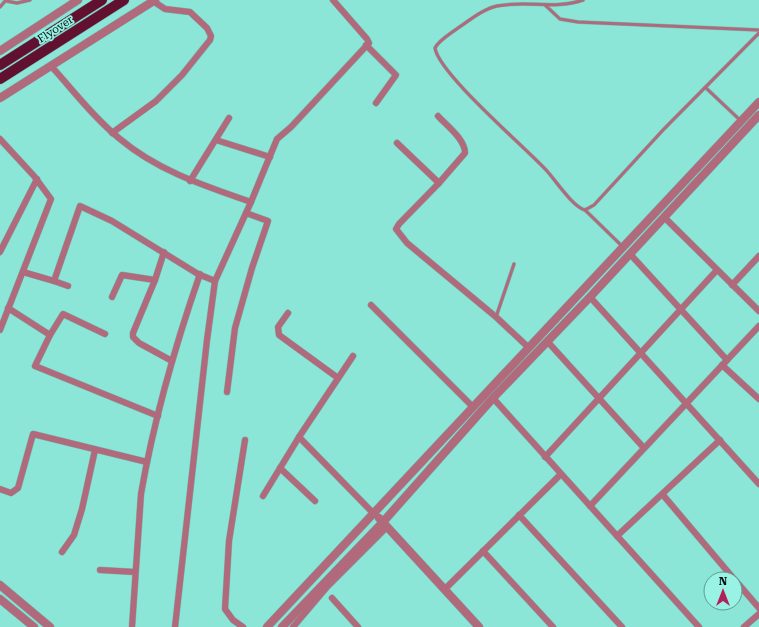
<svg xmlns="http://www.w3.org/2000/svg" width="759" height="627" font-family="'Roboto Serif',serif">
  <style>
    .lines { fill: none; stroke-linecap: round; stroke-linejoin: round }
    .service-casing { stroke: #73c0b4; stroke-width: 4 }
    .minor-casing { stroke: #73c0b4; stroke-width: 7 }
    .tertiary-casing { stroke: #73c0b4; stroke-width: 9 }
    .trunk-casing { stroke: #73c0b4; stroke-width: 11 }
    .service { stroke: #b1697c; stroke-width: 3 }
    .minor { stroke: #b1697c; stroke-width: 6 }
    .tertiary { stroke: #b1697c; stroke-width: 8 }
    .trunk { stroke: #621030; stroke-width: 10 }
    .labels { text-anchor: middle; stroke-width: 3.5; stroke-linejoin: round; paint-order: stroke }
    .street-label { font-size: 11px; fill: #001411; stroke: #99f3e5 }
  </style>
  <rect width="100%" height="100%" fill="#8ce6d8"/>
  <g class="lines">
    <defs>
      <g id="service">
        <path d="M583,0C554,10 526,0 497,6C483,9 470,20 458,28C450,34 439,40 435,48C439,74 525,147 547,171C556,181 573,207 585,210L594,205L663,130L759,33"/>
        <polyline points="6,1 17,3 30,0"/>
        <polyline points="545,5 560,19 578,22 759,30"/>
        <polyline points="0,7 6,0"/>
        <polyline points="706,88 741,121"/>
        <polyline points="585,210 623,247"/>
        <polyline points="496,317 514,264"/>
      </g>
      <g id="minor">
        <polyline points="366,45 396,75 376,103"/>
        <path d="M438,116C446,125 465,139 465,153L439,183L399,224L396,229L407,243L496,317L528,347"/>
        <polyline points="112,133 156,101 182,75 210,40 211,36 207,28 190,12 165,9 153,1"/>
        <polyline points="0,139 34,176 51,199 0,330"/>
        <polyline points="216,140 270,157"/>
        <polyline points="397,143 439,183"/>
        <polyline points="190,181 229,118"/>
        <polyline points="251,202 277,139 291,127 369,43 367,39 333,0"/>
        <polyline points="664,217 759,311"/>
        <polyline points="0,252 37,179"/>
        <polyline points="630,254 727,360"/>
        <path d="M23,272L54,281L80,206L112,221L198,274L215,281L251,202C205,186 158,171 120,139C94,118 73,90 51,66"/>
        <polyline points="155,280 133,333 133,337 139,343 172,361"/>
        <polyline points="54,281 68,286"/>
        <polyline points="732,285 759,256"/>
        <polyline points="112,297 122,275 155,280 164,252"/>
        <polyline points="590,297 759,484"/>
        <polyline points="371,305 473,407"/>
        <polyline points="8,308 50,335 63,314 105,334"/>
        <polyline points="288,313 278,327 279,335 338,378"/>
        <polyline points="50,335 35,366 158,416"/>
        <polyline points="547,341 644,448"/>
        <polyline points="353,356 299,437 374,514"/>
        <polyline points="722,365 759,399"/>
        <polyline points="227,392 235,328 252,268 268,221 246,213"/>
        <polyline points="493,398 699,627"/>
        <polyline points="545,457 717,270"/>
        <polyline points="280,468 315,501"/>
        <polyline points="0,489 11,493 18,488 33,434 147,462"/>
        <polyline points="663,495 734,579"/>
        <polyline points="263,496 299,437"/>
        <polyline points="590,506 759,326"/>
        <polyline points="519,515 622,627"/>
        <polyline points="617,536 720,440"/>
        <polyline points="483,551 553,627"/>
        <polyline points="62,552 74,535 82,509 95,450"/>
        <polyline points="100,570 135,572"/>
        <polyline points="735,580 759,608"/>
        <polyline points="445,589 561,474"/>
        <polyline points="332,598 358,627"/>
        <path d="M132,627L141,494C154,419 175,346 200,274"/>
        <polyline points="175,627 207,340 215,281"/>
        <polyline points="243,627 233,620 225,609 229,541 245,440"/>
        <polyline points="293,627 327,587 387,527"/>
        <polyline points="744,627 759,614"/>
      </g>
      <g id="tertiary">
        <polyline points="0,51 78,0"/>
        <polyline points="0,98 155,0"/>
        <polyline points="379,518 479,627"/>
        <polyline points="0,585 50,627"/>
        <polyline points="0,599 34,627"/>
        <polyline points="267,627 759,102"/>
        <polyline points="282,627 383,522 493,398 590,297 759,115"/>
      </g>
      <g id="trunk">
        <polyline points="0,65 102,0"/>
        <polyline points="0,79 124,0"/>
      </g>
    </defs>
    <use href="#service" class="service-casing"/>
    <use href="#minor" class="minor-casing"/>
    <use href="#tertiary" class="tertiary-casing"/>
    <use href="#trunk" class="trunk-casing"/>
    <use href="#service" class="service"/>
    <use href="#minor" class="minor"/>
    <use href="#tertiary" class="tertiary"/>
    <use href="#trunk" class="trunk"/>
  </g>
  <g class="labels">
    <g class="street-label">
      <text transform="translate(55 29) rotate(-33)" y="4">Flyover</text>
    </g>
  </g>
  <g transform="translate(723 591)"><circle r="19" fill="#99f3e5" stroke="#5c9a90"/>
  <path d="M0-3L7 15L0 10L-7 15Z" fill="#b02259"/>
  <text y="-6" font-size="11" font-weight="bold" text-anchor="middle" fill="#001411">N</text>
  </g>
</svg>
